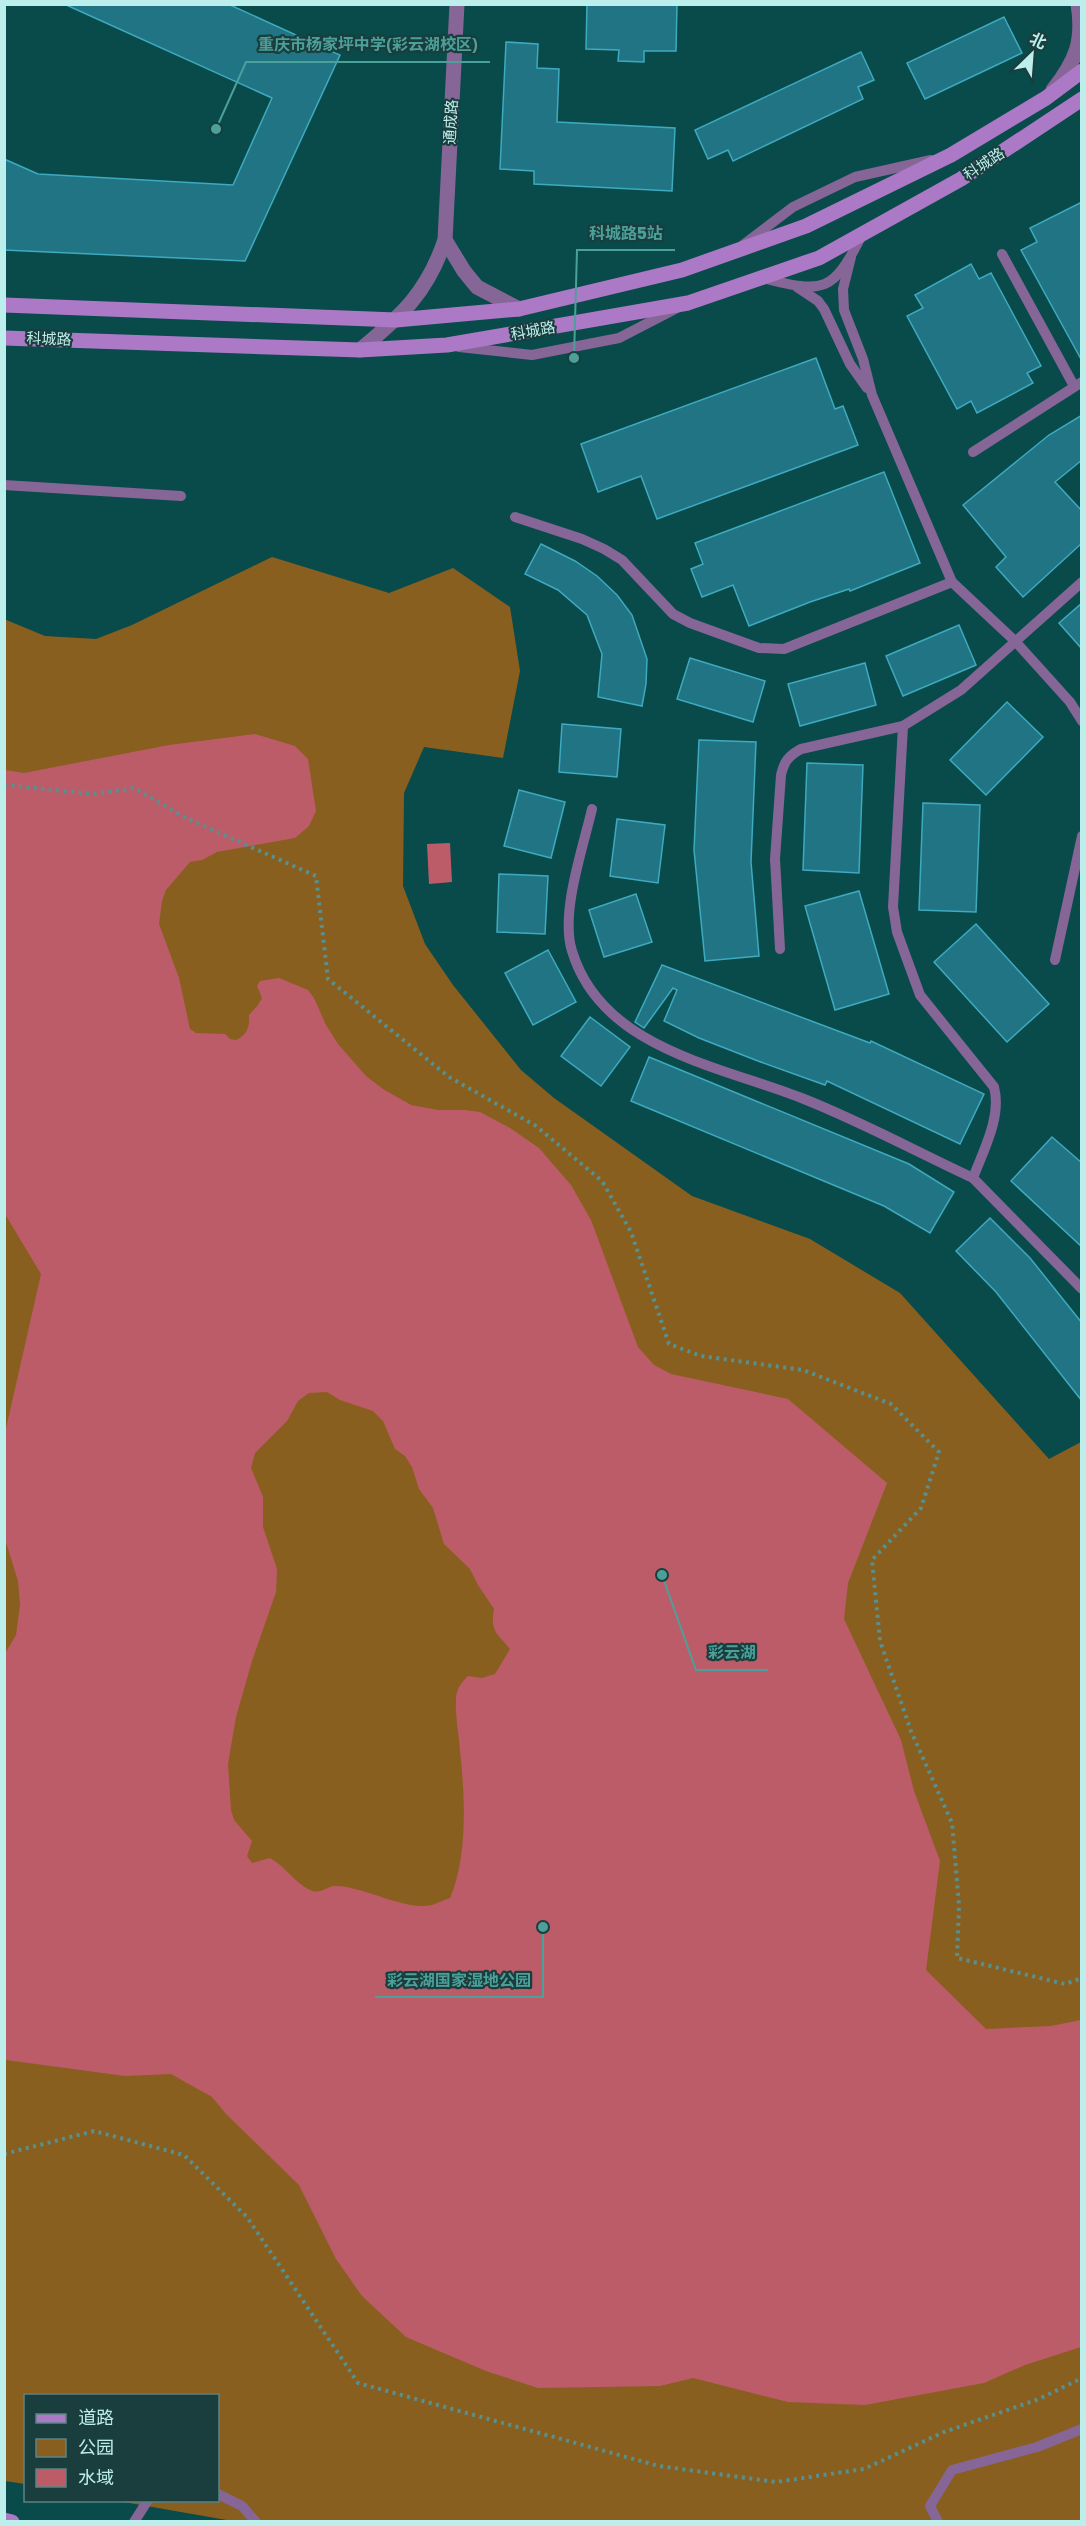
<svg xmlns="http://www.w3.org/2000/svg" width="1086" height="2526" font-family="'Golos Text','Noto Sans SC',sans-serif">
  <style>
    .green { fill: #895f1f }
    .water { fill: #bc5c68; fill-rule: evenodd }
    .building { fill: #207484; stroke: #3eaac0; stroke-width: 1.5 }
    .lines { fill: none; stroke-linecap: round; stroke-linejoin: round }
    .path { stroke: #569190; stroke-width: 4; stroke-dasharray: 3 4.5; stroke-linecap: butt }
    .service { stroke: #866697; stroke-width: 10 }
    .minor { stroke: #866697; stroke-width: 15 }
    .secondary { stroke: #ac79c7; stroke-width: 15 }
    .labels { text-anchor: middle; stroke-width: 4.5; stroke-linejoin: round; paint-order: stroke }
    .street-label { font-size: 15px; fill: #bceeec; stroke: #1a3d3d }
    .leader { fill: none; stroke: #4ca09a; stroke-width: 2 }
    .callout-dot { fill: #4ca09a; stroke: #1a3d3d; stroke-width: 2 }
    .callout-label { font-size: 16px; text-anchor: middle; font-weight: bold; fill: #4ca09a; stroke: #1a3d3d; stroke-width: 4.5; stroke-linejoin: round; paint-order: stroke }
  </style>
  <rect width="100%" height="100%" fill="#094b4a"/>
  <polygon class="green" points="272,557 389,593 453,568 510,607 520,671 503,758 424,747 404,793 403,886 425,944 453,985 521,1070 554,1098 692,1196 810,1239 900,1293 1049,1459 1081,1442 1081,2521 238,2522 118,2501 218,2500 218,2396 26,2396 25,2484 5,2481 4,619 45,636 96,639 132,625"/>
  <g class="water">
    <path d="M255,734L295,746L308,759L316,811L309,826L295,838L217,852L202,860L190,862L166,890L162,901L159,924L179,978L190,1029L196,1033L225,1034L230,1039L236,1040C247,1035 250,1027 249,1015L258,1005L262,998L257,986L260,981L279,978L308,990L314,998L326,1025L338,1044L366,1076L383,1089L411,1105L438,1110H465L480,1112L510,1128L539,1148L571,1185L591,1220L638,1347L654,1365L671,1374L788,1399L887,1483L848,1583L844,1619L901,1740L914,1791L940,1861L926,1970L986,2029L1051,2026L1081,2020V2347L1025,2365L984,2383L865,2405L788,2402L693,2378L660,2386L538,2388L486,2371L406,2337L362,2296L336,2259L299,2185L226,2114L212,2097L171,2074L125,2076L6,2060L4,2054V1655L16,1635L20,1605L18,1581L5,1539V1433L41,1274L5,1214V770L24,773L169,745ZM327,1392L340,1400L373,1411L383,1421L395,1449L405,1456L412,1467L419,1489L433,1508L444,1544L470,1569L478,1585L494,1609C490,1632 497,1633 510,1649L495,1674L482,1678L468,1676C461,1683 456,1689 456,1700C455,1716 459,1734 460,1751C465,1795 468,1857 450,1898C444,1900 438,1903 432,1905C405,1911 366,1887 336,1886C326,1886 321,1895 310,1890C295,1883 286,1867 270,1858L252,1863L247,1856L252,1841L234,1820L231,1810L228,1764L236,1717L252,1661L276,1592L277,1569L263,1527V1497L251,1468L255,1453L287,1421L298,1401L309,1393Z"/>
    <polygon points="450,843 452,882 429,884 427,844"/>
  </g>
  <g class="building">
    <polygon points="64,4 228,4 340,55 245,261 4,250 4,159 38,174 233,185 272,98"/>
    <polygon points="587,4 677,4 676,51 644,51 644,62 618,61 619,50 586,49"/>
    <polygon points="1004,17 1022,53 925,99 907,63"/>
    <polygon points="506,42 538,44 537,68 559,69 557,122 675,128 672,191 534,184 534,171 500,169"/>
    <polygon points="861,52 874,80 858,87 863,99 733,161 728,150 708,159 695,130"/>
    <polygon points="1082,202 1082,361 1021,250 1037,242 1030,228"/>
    <polygon points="971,264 979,279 991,273 1041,366 1027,373 1033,383 977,413 971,401 957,409 907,316 923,308 915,295"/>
    <polygon points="816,358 835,409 843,406 858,445 657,519 641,476 598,492 581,444"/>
    <polygon points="1082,415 1082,460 1055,482 1082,511 1082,543 1023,597 996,567 1006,557 963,505 1049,435"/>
    <polygon points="884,472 920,563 850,591 849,589 810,602 749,626 733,585 702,597 691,569 703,564 695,543"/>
    <polygon points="541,544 575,561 597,576 617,595 632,615 647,659 646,684 642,706 598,697 602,654 587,615 558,590 525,574"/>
    <polygon points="1082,603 1082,649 1059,623"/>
    <polygon points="959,625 976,665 903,696 886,656"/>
    <polygon points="690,658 765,681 753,722 677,699"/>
    <polygon points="865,663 876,705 800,726 788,684"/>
    <polygon points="1007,702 1043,737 986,795 950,760"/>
    <polygon points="562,724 621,729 617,777 559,772"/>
    <polygon points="699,740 756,742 751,862 759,956 705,961 694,850"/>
    <polygon points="807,763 863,765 859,873 803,870"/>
    <polygon points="519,790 565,802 551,858 504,846"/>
    <polygon points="923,803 980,805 976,912 919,910"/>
    <polygon points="617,819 665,825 658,883 610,876"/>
    <polygon points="499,874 548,876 545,934 497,932"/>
    <polygon points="859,891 889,994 835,1010 805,906"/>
    <polygon points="636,894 652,942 604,957 589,910"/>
    <polygon points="976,924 1049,1004 1007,1042 934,962"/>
    <polygon points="548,950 576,1002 533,1025 505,973"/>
    <polygon points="662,965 870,1043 871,1041 984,1094 960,1144 827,1081 825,1085 758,1061 699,1038 664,1021 677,990 673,988 644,1028 635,1022"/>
    <polygon points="590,1017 630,1047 601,1086 561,1056"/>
    <polygon points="649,1057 909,1164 954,1192 930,1233 884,1206 631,1101"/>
    <polygon points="1052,1137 1082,1163 1082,1247 1011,1181"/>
    <polygon points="990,1218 1030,1258 1082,1323 1082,1401 996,1292 956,1251"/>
  </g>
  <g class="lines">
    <g class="path">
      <polyline points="4,785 95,794 134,788 186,818 316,876 328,979 449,1077 536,1126 602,1181 631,1232 669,1344 701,1356 803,1370 891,1404 939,1452 921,1508 872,1560 880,1641 911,1731 952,1823 959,1905 957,1958 1065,1984 1082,1978"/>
      <polyline points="4,2154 94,2131 184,2155 247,2217 358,2383 659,2466 776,2482 864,2469 944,2432 1039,2399 1082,2378"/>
    </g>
    <g class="service">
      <polyline points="743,245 793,207 855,177 931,160"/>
      <polyline points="1002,254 1074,386"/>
      <polyline points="851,257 843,289 844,310 863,359 872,395 952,582 1015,641 1070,702 1082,721"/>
      <path d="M763,278C825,294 833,292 862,235"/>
      <polyline points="797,287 818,301 824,309 850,364 867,388"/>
      <polyline points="459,347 532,355 619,338 677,308"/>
      <polyline points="973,452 1082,382"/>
      <polyline points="4,485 181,496"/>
      <polyline points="515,517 582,539 604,549 622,560 673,614 690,623 759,648 784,649 952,582"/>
      <path d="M903,726L893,907L897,932L920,995L994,1087C1002,1117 983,1151 973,1178L1082,1289"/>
      <path d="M592,809C583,848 560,913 572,951C602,1050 722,1066 804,1099C862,1122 917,1152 973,1178"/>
      <path d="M780,949L775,859L781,775C784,762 788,756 801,749L903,726L961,690L1082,582"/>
      <polyline points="1055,960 1082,836"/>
      <polyline points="218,2494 242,2506 256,2522"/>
      <polyline points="134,2522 148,2500"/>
      <polyline points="938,2522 930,2506 952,2470 1037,2447 1082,2429"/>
    </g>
    <g class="minor">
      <path d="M1053,90C1076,61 1084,41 1078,4"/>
      <polyline points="445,240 464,271 477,287 519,309"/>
      <path d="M360,350C402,315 427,293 445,240L457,4"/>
    </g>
    <g class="secondary">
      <polyline points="4,305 396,320 519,309 682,270 806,226 951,155 1046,98 1082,71"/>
      <polyline points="4,338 360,350 447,345 688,303 819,258 961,179 1082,99"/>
      <polyline points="4,2520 12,2522"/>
    </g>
  </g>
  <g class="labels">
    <g class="street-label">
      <text transform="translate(451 122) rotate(-87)" y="5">通成路</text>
      <text transform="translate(984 164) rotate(-33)" y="5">科城路</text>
      <text transform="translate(533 331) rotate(-10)" y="5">科城路</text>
      <text transform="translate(49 339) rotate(2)" y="5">科城路</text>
    </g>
  </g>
  <path class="leader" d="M216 129L246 62H490M574 358L577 250H675M662 1575L696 1670H768M543 1927L543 1997H375"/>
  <g class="callout-dot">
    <circle cx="216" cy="129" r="6"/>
    <circle cx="574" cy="358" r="6"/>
    <circle cx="662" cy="1575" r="6"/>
    <circle cx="543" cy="1927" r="6"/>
  </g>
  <g class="callout-label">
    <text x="368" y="50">重庆市杨家坪中学(彩云湖校区)</text>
    <text x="626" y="239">科城路5站</text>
    <text x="732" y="1658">彩云湖</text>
    <text x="459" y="1986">彩云湖国家湿地公园</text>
  </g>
  <rect width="1086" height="2526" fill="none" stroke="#bceeec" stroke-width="12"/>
  <rect x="24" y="2394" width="195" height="108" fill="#1a3d3d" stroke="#5b8483" stroke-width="1.5"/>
  <rect x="36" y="2414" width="30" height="9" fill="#ac79c7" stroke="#5b8483" stroke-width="1.5"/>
  <text x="78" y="2424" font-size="18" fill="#bceeec">道路</text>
  <rect x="36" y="2439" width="30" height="18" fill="#895f1f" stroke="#5b8483" stroke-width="1.5"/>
  <text x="78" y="2454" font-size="18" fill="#bceeec">公园</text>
  <rect x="36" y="2469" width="30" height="18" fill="#bc5c68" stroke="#5b8483" stroke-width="1.5"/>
  <text x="78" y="2484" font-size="18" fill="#bceeec">水域</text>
  <g transform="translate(1032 54) rotate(25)" stroke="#1a3d3d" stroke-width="4.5" paint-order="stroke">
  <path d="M0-4.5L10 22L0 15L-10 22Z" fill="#bceeec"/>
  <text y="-9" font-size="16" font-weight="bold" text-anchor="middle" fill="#bceeec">北</text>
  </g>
</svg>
